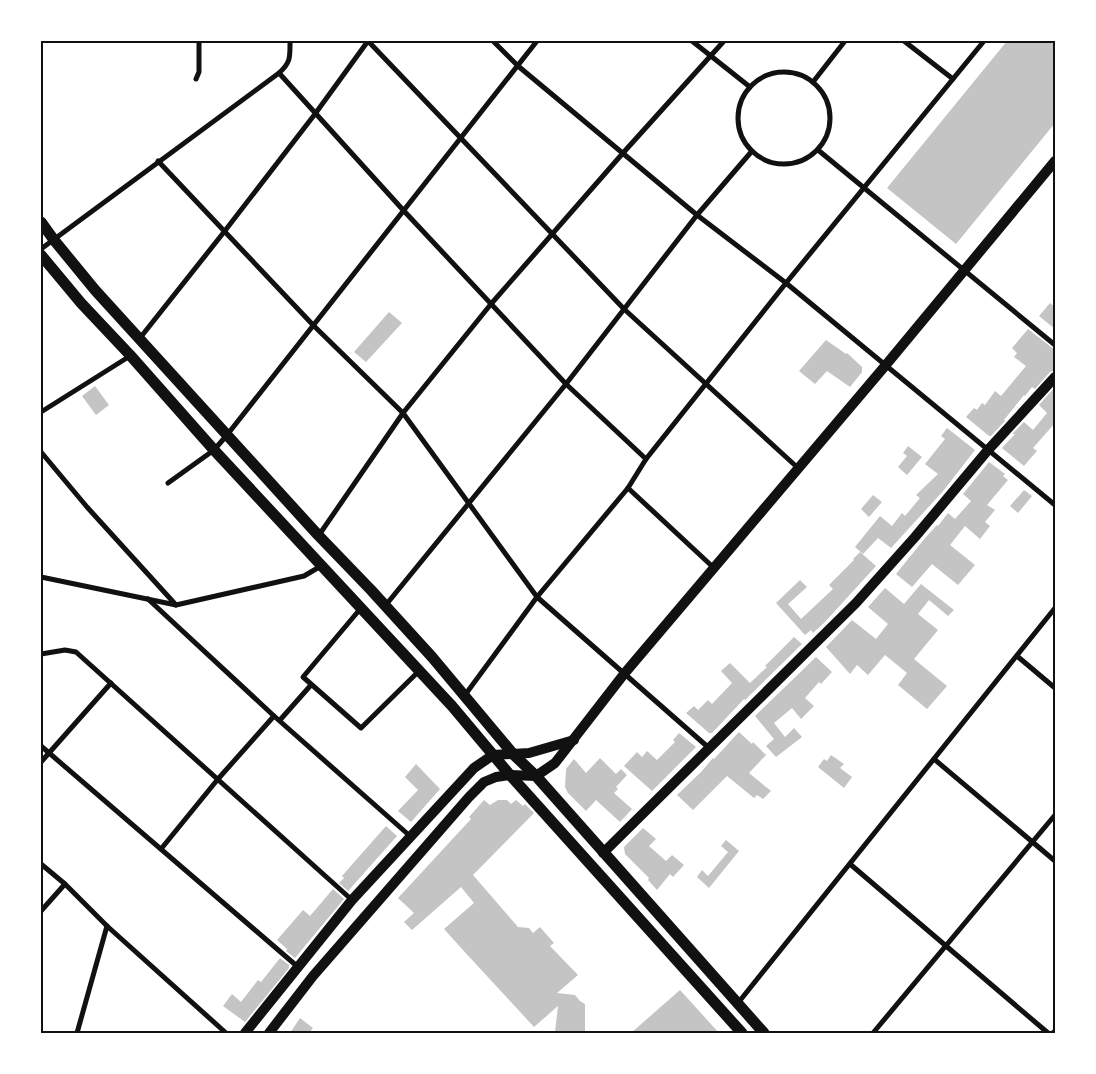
<svg xmlns="http://www.w3.org/2000/svg" width="1096" height="1074" font-family="Karla,sans-serif">
  <style>
    .building { fill: #c4c4c4 }
    .lines { fill: none; stroke-linecap: round; stroke-linejoin: round }
    .minor { stroke: #111; stroke-width: 5 }
    .secondary { stroke: #111; stroke-width: 10 }
    .primary { stroke: #111; stroke-width: 11 }
    .neatline { fill: none; stroke: #111; stroke-width: 2 }
  </style>
  <rect width="100%" height="100%" fill="#fff"/>
  <g class="building">
    <polygon points="1007,41 1055,41 1055,123 956,244 887,188"/>
    <polygon points="1050,303 1055,307 1055,329 1039,316"/>
    <polygon points="389,312 402,323 366,362 354,352"/>
    <polygon points="1028,329 1055,350 1055,370 1050,372 1035,389 1032,387 1025,396 1024,395 1004,420 1005,421 991,436 989,436 966,417 974,408 977,410 982,403 985,405 995,391 1001,396 1026,366 1014,357 1017,353 1012,348"/>
    <polygon points="826,340 846,354 847,353 862,367 862,372 850,387 827,371 815,384 799,371"/>
    <polygon points="95,386 109,405 96,415 82,396"/>
    <polygon points="1055,387 1055,423 1033,448 1037,451 1024,466 1002,448 1015,434 1012,434 1024,422 1033,430 1047,413 1039,405"/>
    <polygon points="947,428 975,450 944,490 891,548 878,538 863,554 855,547 880,516 892,526 902,513 905,516 920,498 916,495 938,474 925,464 945,439 941,436"/>
    <polygon points="908,446 922,457 907,475 898,467 907,456 903,453"/>
    <polygon points="989,462 1005,474 1003,476 1008,480 987,505 995,510 985,522 990,526 980,539 965,526 950,545 975,565 958,585 932,564 912,587 896,574 926,537 937,525 938,526 948,513 955,519 971,501 963,494"/>
    <polygon points="1024,490 1032,496 1018,513 1010,506"/>
    <polygon points="873,495 882,502 869,517 861,509"/>
    <polygon points="860,552 876,566 824,623 813,633 811,630 805,635 776,603 800,580 807,587 788,604 801,619 833,589 829,585 854,560 853,559"/>
    <polygon points="921,584 954,610 948,616 929,600 918,614 938,630 914,659 947,686 927,709 898,685 907,673 885,655 868,675 857,665 850,674 826,647 852,620 876,639 888,624 868,607 885,588 904,604"/>
    <polygon points="794,637 802,644 745,700 744,699 712,733 709,733 686,713 694,706 698,710 708,700 712,704 732,683 721,671 730,663 750,683 767,667 765,666"/>
    <polygon points="816,657 832,672 821,684 819,682 805,698 814,706 801,719 792,708 774,723 785,737 794,728 802,737 776,757 766,746 774,739 755,716"/>
    <polygon points="739,732 752,744 753,742 766,755 749,773 771,791 763,799 757,795 754,798 727,776 693,810 677,795 701,772 713,758 714,759"/>
    <polygon points="679,733 696,747 652,791 624,766 637,752 642,757 647,751 657,760 675,742 673,740"/>
    <polygon points="831,755 844,764 840,768 852,777 844,788 818,767 824,759 827,761"/>
    <polygon points="600,758 616,774 621,769 627,775 616,787 618,789 614,793 632,809 620,822 596,800 586,811 568,793 565,787 566,769 574,759 586,773"/>
    <polygon points="416,764 440,789 411,822 398,811 418,790 405,777"/>
    <polygon points="484,800 490,805 498,800 507,800 511,804 516,800 523,806 525,804 534,813 473,875 518,927 529,928 533,933 540,927 554,943 550,946 578,975 557,993 575,995 580,1001 585,1004 585,1033 555,1032 558,1006 534,1027 462,949 444,929 474,903 461,887 412,930 404,922 414,913 398,898 471,819 469,817"/>
    <polygon points="386,826 397,836 348,891 339,883 344,878 342,876"/>
    <polygon points="643,828 656,839 649,846 666,861 672,855 684,865 673,877 670,874 657,890 648,880 649,878 625,854 624,847"/>
    <polygon points="726,840 739,851 709,888 697,877 702,870 708,876 728,852 721,846"/>
    <polygon points="333,889 344,899 295,958 286,951 287,949 277,940 303,910 310,916"/>
    <polygon points="280,958 289,965 289,968 245,1022 223,1006 232,994 241,1002 258,980 261,982"/>
    <polygon points="680,990 719,1033 631,1033"/>
    <polygon points="300,1018 313,1028 309,1033 290,1033"/>
  </g>
  <g class="lines">
    <g class="minor">
      <polyline points="368,41 624,309 798,468"/>
      <polyline points="493,41 518,66 697,215 786,283 1055,505"/>
      <polyline points="692,41 750,87"/>
      <polyline points="904,41 953,79"/>
      <circle cx="784" cy="118" r="46"/>
      <polyline points="279,73 404,211 566,384 646,459"/>
      <polyline points="196,79 199,72 199,41"/>
      <polyline points="813,82 845,41"/>
      <polyline points="818,150 1055,345"/>
      <polyline points="158,161 314,326 403,413 537,597 709,748"/>
      <path d="M41,249L279,73C291,62 290,57 290,41"/>
      <polyline points="140,338 224,232 315,114 368,41"/>
      <polyline points="41,412 130,356"/>
      <polyline points="41,452 87,507 176,605"/>
      <polyline points="168,483 214,450 227,435 537,41"/>
      <polyline points="628,488 714,568"/>
      <polyline points="319,535 403,413 491,304 623,153 724,41"/>
      <polyline points="41,577 176,605 304,576 321,566"/>
      <polyline points="148,599 274,716 410,836"/>
      <polyline points="385,606 566,384 697,215 752,151"/>
      <polyline points="361,608 303,677 361,728 419,671"/>
      <polyline points="41,654 65,650 76,652 352,900"/>
      <polyline points="1017,656 1055,688"/>
      <polyline points="465,695 537,597 628,488 646,459 786,283 984,41"/>
      <polyline points="280,720 311,685"/>
      <polyline points="41,746 298,967"/>
      <polyline points="934,759 1055,861"/>
      <polyline points="41,762 111,683"/>
      <polyline points="161,849 218,779 274,716"/>
      <polyline points="41,864 65,884 107,926 226,1033"/>
      <polyline points="850,864 1048,1033"/>
      <polyline points="41,911 65,884"/>
      <polyline points="738,1003 1055,608"/>
      <polyline points="77,1033 107,926"/>
      <polyline points="873,1033 1055,815"/>
      <polyline points="1053,1033 1055,1031"/>
    </g>
    <g class="secondary">
      <polyline points="603,853 856,603 915,537 988,450 1055,377"/>
      <polyline points="245,1033 352,900 474,768 493,755 529,753 574,740"/>
      <polyline points="269,1033 313,976 469,797 484,782 496,777 510,775 536,776 555,763 624,674 885,366 1055,161"/>
    </g>
    <g class="primary">
      <polyline points="41,222 54,240 95,290 318,535 371,590 432,657 514,755 536,776 764,1033"/>
      <polyline points="41,255 81,303 130,355 214,450 452,706 510,775 742,1033"/>
    </g>
  </g>
  <rect width="1096" height="1074" fill="none" stroke="#ffffff" stroke-width="85"/>
  <rect x="42" y="42" width="1012" height="990" class="neatline"/>
</svg>
